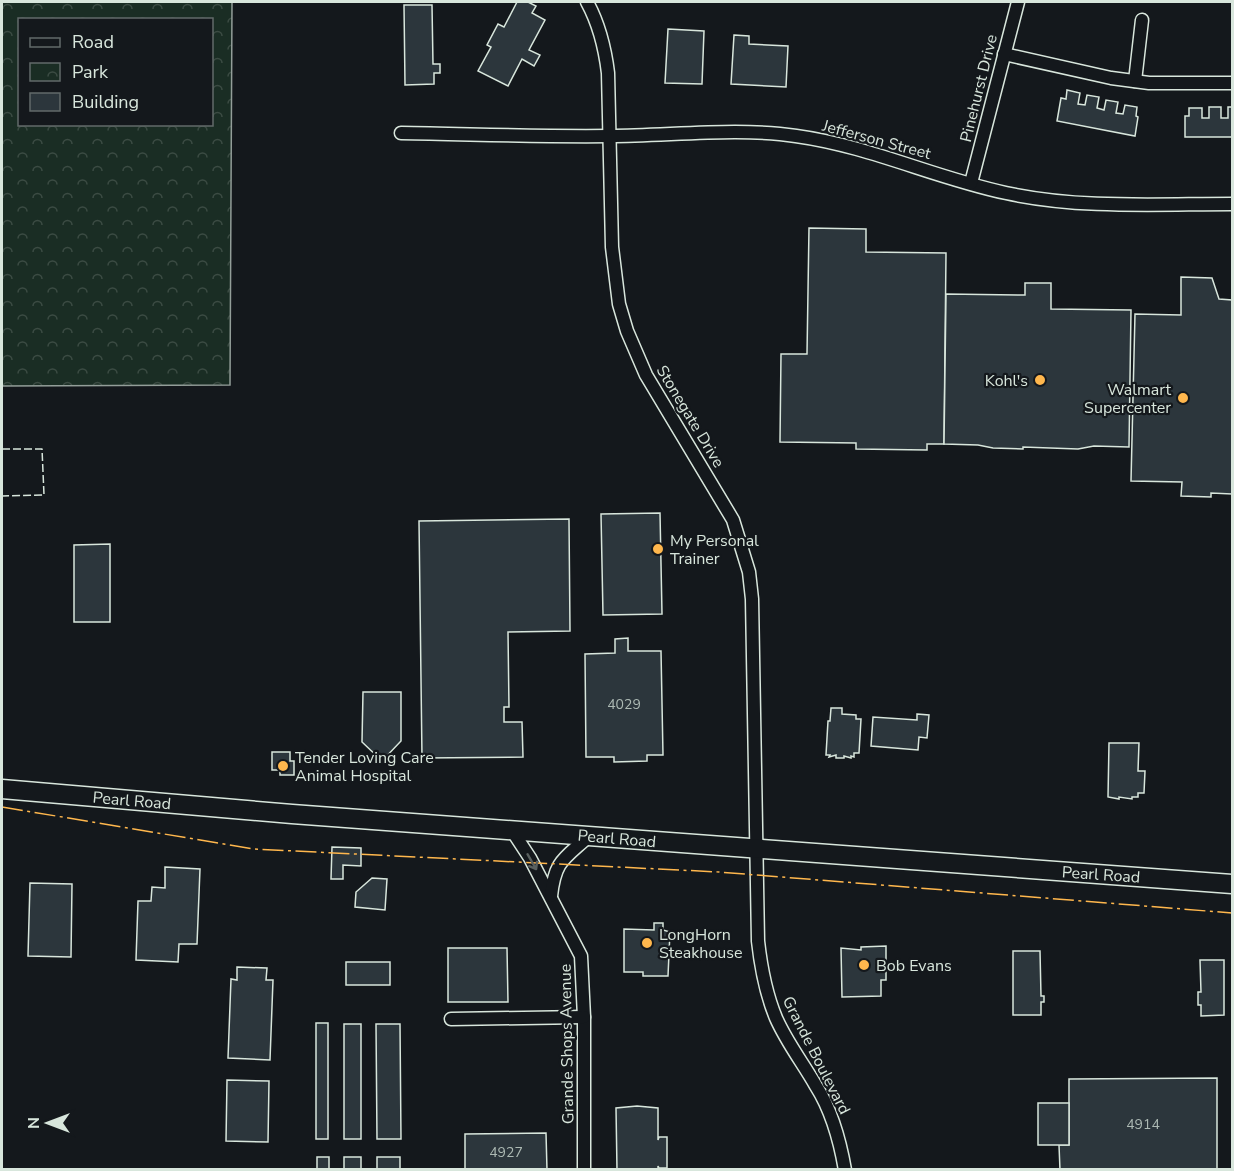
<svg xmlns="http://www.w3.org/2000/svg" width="1234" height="1171" font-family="'Nunito Sans',sans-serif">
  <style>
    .park { fill: url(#park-crowns); stroke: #939e99; stroke-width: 1.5; fill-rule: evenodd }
    .building { fill: #2c363c; stroke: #d8e6dc; stroke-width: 1.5 }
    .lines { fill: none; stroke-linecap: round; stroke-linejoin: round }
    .minor-casing { stroke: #d8e6dc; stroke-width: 15 }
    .primary-casing { stroke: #d8e6dc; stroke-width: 21 }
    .minor { stroke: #14181c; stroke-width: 12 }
    .primary { stroke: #14181c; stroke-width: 18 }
    .fence { stroke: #d8e6dc; stroke-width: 1.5; stroke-dasharray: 8 3; stroke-linecap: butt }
    .power { stroke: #ffb74d; stroke-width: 1.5; stroke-dasharray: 21 4.5 3 4.5; stroke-linecap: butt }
    .oneway { stroke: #59605f }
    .poi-dot { fill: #ffb74d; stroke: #14181c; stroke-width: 2 }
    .labels { text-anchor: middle; stroke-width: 4.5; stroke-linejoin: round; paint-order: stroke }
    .number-label { font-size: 14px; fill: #adbab4 }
    .street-label { font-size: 16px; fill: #d8e6dc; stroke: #14181c }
    .poi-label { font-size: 16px; fill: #d8e6dc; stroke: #14181c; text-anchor: start }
  </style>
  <defs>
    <pattern id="park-crowns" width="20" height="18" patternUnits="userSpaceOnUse" patternTransform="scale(1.5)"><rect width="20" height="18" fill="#1a2d24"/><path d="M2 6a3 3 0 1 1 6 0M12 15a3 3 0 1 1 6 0" fill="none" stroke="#3b4b43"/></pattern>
  </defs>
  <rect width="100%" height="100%" fill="#14181c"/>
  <path class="park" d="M2,2H232L230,385L2,386ZM20,20H212V124H20Z"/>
  <g class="building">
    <polygon points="517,2 528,2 536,6 532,13 545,20 529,50 540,55 534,66 522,59 508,86 478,71 491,47 487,45 498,24 504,27"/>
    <polygon points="404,5 432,5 433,64 440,64 440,73 434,73 434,84 405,85"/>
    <polygon points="668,29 704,31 702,84 665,83"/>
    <polygon points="734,35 749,36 749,44 788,46 786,87 731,84"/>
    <polygon points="1067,90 1080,93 1078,104 1085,105 1087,95 1099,97 1097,108 1104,110 1106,100 1118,102 1116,113 1123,114 1125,105 1137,107 1136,116 1138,117 1135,136 1057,121 1061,98 1066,99"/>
    <polygon points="1209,107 1221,107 1221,118 1228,118 1228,107 1232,107 1232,137 1185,137 1185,116 1189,116 1189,108 1202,108 1202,118 1209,118"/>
    <polygon points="809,228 866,229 866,252 946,253 944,444 927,444 927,450 856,449 856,443 780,442 781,354 807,354"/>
    <polygon points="1181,277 1212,278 1219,299 1232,300 1232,494 1211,493 1211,497 1181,496 1182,482 1131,481 1135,314 1181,315"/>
    <polygon points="1025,283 1051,283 1051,309 1131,310 1129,447 1094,446 1078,449 1023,447 1023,449 993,448 978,445 944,444 946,294 1025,295"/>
    <polygon points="660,513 662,614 603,615 601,514"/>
    <polygon points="569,519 570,631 508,632 509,707 504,707 504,722 522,722 523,757 422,758 419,521"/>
    <polygon points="110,544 110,622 74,622 74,545"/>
    <polygon points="628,638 628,651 661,651 663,755 647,755 647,761 614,762 614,757 586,757 585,654 615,653 615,639"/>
    <polygon points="363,692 401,692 401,741 382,761 362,742"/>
    <polygon points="831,708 842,708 842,714 856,715 856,719 861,719 859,753 854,753 854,757 851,756 851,758 844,756 844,758 836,758 836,755 829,757 830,755 826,755 828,721 830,721"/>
    <polygon points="917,714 929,715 927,738 919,737 918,750 871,746 873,717 917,720"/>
    <polygon points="1109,743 1139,743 1138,771 1145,771 1144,793 1138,793 1138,797 1132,797 1132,799 1119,797 1119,799 1108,797"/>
    <polygon points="272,752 290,752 290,761 294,761 294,775 280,775 280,770 272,770"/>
    <polygon points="332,847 361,848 361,866 343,865 343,879 331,879"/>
    <polygon points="165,867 200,869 197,944 179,944 178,962 136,960 138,901 151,901 152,887 165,888"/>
    <polygon points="372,878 387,879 385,910 355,907 356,892"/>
    <polygon points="30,883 72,884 71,957 28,956"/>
    <polygon points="654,923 663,923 663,930 670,932 668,976 643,976 643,972 624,972 624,929 654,930"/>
    <polygon points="886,946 886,980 881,980 881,996 842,997 841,948 861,950 861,947"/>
    <polygon points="448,948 507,948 508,1002 448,1002"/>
    <polygon points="1013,951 1040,951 1041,996 1044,996 1044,1002 1041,1002 1041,1015 1013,1015"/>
    <polygon points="1200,960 1224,960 1224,1015 1201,1016 1201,1005 1198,1005 1198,992 1201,992"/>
    <rect x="346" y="962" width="44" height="23"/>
    <polygon points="237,967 267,968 266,980 273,980 270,1060 228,1058 231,979 237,980"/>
    <rect x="316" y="1023" width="12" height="116"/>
    <rect x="344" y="1024" width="17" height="115"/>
    <polygon points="376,1024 400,1024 401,1139 377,1139"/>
    <polygon points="1217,1078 1217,1170 1060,1170 1059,1145 1069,1145 1069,1079"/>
    <polygon points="227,1080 269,1081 268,1142 226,1141"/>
    <rect x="1038" y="1103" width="31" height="42"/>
    <polygon points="637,1106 658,1108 658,1140 659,1137 667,1137 667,1168 659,1168 658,1166 658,1170 617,1170 616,1108"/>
    <polygon points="546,1133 547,1170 465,1170 465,1134"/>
    <rect x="317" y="1157" width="12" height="13"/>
    <rect x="344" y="1157" width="17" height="13"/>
    <rect x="377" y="1157" width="23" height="13"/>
  </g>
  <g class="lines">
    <defs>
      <g id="minor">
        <path d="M587,2C599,24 605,48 608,73L612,247L619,304L627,331L646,375L733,520L749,572L752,599L758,941C761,968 766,994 776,1018C787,1043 803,1063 816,1086C832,1111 840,1141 845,1170"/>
        <polyline points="1004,54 1111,78 1149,83 1232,83"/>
        <polyline points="1135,81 1142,20"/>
        <path d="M401,133C470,134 540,137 610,136C669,136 738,127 796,136C869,146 935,178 1006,193C1080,209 1157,204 1232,204"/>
        <polyline points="971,183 1018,2"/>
        <polyline points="511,829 530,858 581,956 584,1017 584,1170"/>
        <path d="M551,896C555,860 564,859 589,836"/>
        <polyline points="451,1019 584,1017"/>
      </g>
      <polyline id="primary" points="2,789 292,814 1232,884"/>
    </defs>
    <use href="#minor" class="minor-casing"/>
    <use href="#primary" class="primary-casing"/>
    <use href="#minor" class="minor"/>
    <use href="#primary" class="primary"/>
    <polyline class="fence" points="2,449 42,449 44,495 2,496"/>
    <polyline class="power" points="2,807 254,849 719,872 1232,913"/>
  </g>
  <defs><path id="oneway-shaft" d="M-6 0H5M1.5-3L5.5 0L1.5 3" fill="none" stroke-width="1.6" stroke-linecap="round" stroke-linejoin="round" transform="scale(1.5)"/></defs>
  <use class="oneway" href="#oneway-shaft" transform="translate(532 862) rotate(60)"/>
  <g class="poi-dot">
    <circle cx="1040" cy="380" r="6"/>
    <circle cx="1183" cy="398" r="6"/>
    <circle cx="658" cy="549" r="6"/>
    <circle cx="283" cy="766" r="6"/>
    <circle cx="647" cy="943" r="6"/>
    <circle cx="864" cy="965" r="6"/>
  </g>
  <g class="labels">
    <g class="number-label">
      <text x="624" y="709">4029</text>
      <text x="1143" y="1129">4914</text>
      <text x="506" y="1157">4927</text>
    </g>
    <g class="street-label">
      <text transform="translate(978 88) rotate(-76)" y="6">Pinehurst Drive</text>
      <text transform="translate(877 139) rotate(15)" y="6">Jefferson Street</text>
      <text transform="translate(691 416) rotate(59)" y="6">Stonegate Drive</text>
      <text transform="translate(132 800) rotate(5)" y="6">Pearl Road</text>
      <text transform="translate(617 838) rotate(5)" y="6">Pearl Road</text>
      <text transform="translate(1101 874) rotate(4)" y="6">Pearl Road</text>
      <text transform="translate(566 1044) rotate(-91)" y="6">Grande Shops Avenue</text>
      <text transform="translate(817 1055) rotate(63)" y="6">Grande Boulevard</text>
    </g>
    <g class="poi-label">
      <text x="1028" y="386" text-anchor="end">Kohl's</text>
      <text x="1171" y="395" text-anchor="end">Walmart<tspan x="1171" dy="18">Supercenter</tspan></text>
      <text x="670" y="546">My Personal<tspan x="670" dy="18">Trainer</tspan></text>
      <text x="295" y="763">Tender Loving Care<tspan x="295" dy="18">Animal Hospital</tspan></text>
      <text x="659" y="940">LongHorn<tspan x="659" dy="18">Steakhouse</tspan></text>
      <text x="876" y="971">Bob Evans</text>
    </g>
  </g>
  <rect width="1234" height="1171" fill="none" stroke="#d8e6dc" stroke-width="6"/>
  <rect x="18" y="18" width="195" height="108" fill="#14181c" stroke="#626a69" stroke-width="1.5"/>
  <rect x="30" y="38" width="30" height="9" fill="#14181c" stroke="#626a69" stroke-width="1.5"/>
  <text x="72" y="48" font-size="18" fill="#d8e6dc">Road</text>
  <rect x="30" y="63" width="30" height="18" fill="url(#park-crowns)" stroke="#626a69" stroke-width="1.5"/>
  <text x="72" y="78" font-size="18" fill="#d8e6dc">Park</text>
  <rect x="30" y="93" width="30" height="18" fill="#2c363c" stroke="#626a69" stroke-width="1.5"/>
  <text x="72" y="108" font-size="18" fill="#d8e6dc">Building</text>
  <g transform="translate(48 1123) rotate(270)" stroke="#14181c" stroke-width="4.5" paint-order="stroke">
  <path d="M0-4.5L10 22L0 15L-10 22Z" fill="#d8e6dc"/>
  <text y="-9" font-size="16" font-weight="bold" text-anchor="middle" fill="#d8e6dc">N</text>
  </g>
</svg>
